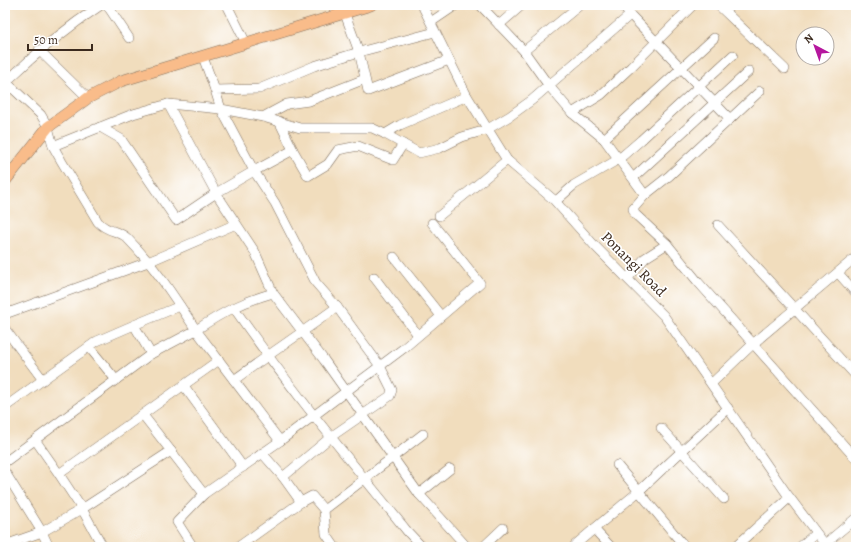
<svg xmlns="http://www.w3.org/2000/svg" width="861" height="552" font-family="Alegreya,serif">
  <style>
    .lines { fill: none; stroke-linecap: round; stroke-linejoin: round }
    .minor-casing { stroke: #7b6956; stroke-width: 10 }
    .major-casing { stroke: #7b6956; stroke-width: 12 }
    .minor { stroke: #fff; stroke-width: 9 }
    .major { stroke: #f9bc8a; stroke-width: 11 }
    .labels { text-anchor: middle; stroke-width: 3.5; stroke-linejoin: round; paint-order: stroke }
    .street-label { font-size: 15px; fill: #3b2a1e; stroke: #fff }
  </style>
  <rect width="100%" height="100%" fill="#fff"/>
  <filter id="ink" filterUnits="userSpaceOnUse"><feTurbulence type="fractalNoise" baseFrequency=".025" numOctaves="2"/><feDisplacementMap in="SourceGraphic" scale="8" xChannelSelector="R" yChannelSelector="G"/><feConvolveMatrix kernelMatrix="1 2 1 2 8 2 1 2 1" color-interpolation-filters="sRGB"/></filter>
  <filter id="wash" filterUnits="userSpaceOnUse"><feTurbulence type="fractalNoise" baseFrequency=".012" numOctaves="4" result="noise"/><feDisplacementMap in="SourceGraphic" scale="16" xChannelSelector="R" yChannelSelector="G"/><feGaussianBlur stdDeviation="0.9" result="paint"/><feColorMatrix in="noise" values="0 0 0 0 0 0 0 0 0 0 0 0 0 0 0 0 0 1.4 0 .05"/><feComposite in="paint" operator="in"/></filter>
  <g filter="url(#wash)">
    <rect width="100%" height="100%" fill="#f1ddbd"/>
  </g>
  <g filter="url(#ink)">
    <g class="lines">
      <defs>
        <g id="minor">
          <polyline points="107,5 129,38"/>
          <polyline points="227,5 246,43"/>
          <polyline points="422,5 467,96 507,160 554,200 594,245 664,316 787,494 827,547"/>
          <polyline points="480,5 524,51 549,86 572,113 604,139 645,195 669,176 760,91"/>
          <polyline points="621,5 730,119"/>
          <polyline points="718,5 785,69"/>
          <polyline points="345,14 359,52 435,32"/>
          <polyline points="431,22 456,5"/>
          <polyline points="499,25 522,5"/>
          <polyline points="39,50 88,98"/>
          <polyline points="524,51 580,5"/>
          <polyline points="203,57 215,90"/>
          <polyline points="365,79 309,101 287,104 263,117 221,109 215,90 259,89 314,66 359,52 368,91 449,60"/>
          <path d="M5,81L41,115L48,127L53,146L62,162L98,222C108,233 119,230 127,238C154,265 175,298 196,330L151,354L5,462"/>
          <path d="M6,82C36,53 66,28 101,5"/>
          <polyline points="467,96 400,125 385,134 419,153 440,148 462,137 486,130 510,116 532,100 630,15"/>
          <polyline points="168,104 216,193 254,171 275,203 316,283 337,307"/>
          <polyline points="572,113 601,95 631,67 693,5"/>
          <polyline points="263,117 300,128 372,128 385,134"/>
          <polyline points="279,121 293,150"/>
          <polyline points="100,127 121,139 176,220 216,193 255,252 273,293 324,360 419,494 467,547"/>
          <polyline points="604,139 714,38"/>
          <polyline points="53,146 133,114 168,104 221,109 254,171 293,150 308,176 328,164 338,150 358,146 393,160 403,144"/>
          <polyline points="633,178 749,71"/>
          <polyline points="556,201 574,185 619,159 641,140 733,55"/>
          <polyline points="439,216 507,160"/>
          <polyline points="718,225 856,376"/>
          <polyline points="667,244 698,282 856,459"/>
          <polyline points="394,257 441,316"/>
          <polyline points="838,273 856,293"/>
          <polyline points="374,277 418,335"/>
          <polyline points="628,278 645,258 667,244 635,214 633,209 645,195"/>
          <path d="M273,293C242,302 223,312 196,330L280,441L404,348L480,283L432,223"/>
          <path d="M234,308C287,385 348,458 407,531L422,547"/>
          <polyline points="5,314 148,262 236,224"/>
          <polyline points="5,329 43,380"/>
          <polyline points="89,347 116,380"/>
          <polyline points="151,354 134,325 180,306"/>
          <path d="M234,380C268,355 303,332 337,307L380,366L392,390L390,396L332,436L283,477L262,453"/>
          <polyline points="712,383 754,343 856,257"/>
          <polyline points="184,386 243,467"/>
          <polyline points="5,407 97,341 134,325"/>
          <polyline points="661,428 724,499"/>
          <polyline points="36,441 59,474 219,360"/>
          <polyline points="171,451 204,494 280,441"/>
          <polyline points="617,465 685,547"/>
          <polyline points="5,472 42,532 49,547"/>
          <polyline points="59,474 82,509 171,451 143,415"/>
          <polyline points="283,477 301,502 312,496 324,510 423,434"/>
          <polyline points="419,494 450,469"/>
          <polyline points="324,510 326,534 335,547"/>
          <polyline points="594,529 611,547"/>
          <polyline points="825,544 856,518"/>
          <polyline points="5,545 42,532 82,509 103,547"/>
          <polyline points="575,545 639,491 728,408"/>
          <polyline points="193,547 177,522 204,494"/>
          <polyline points="238,547 301,502"/>
          <polyline points="483,547 503,528"/>
          <polyline points="735,547 789,498"/>
          <polyline points="800,547 816,533"/>
        </g>
        <polyline id="major" points="5,181 48,127 88,98 121,81 371,5"/>
      </defs>
      <use href="#minor" class="minor-casing"/>
      <use href="#major" class="major-casing"/>
      <use href="#minor" class="minor"/>
      <use href="#major" class="major"/>
    </g>
  </g>
  <g class="labels">
    <g class="street-label">
      <text transform="translate(634 264) rotate(45)" y="5">Ponangi Road</text>
    </g>
  </g>
  <rect width="861" height="552" fill="none" stroke="#fff" stroke-width="20"/>
  <g transform="translate(815 46) rotate(319)"><circle r="19" fill="#ffffff" stroke="#b1aaa5"/>
  <path d="M0-3L7 15L0 10L-7 15Z" fill="#b5179e"/>
  <text y="-6" font-size="11" font-weight="bold" text-anchor="middle" fill="#3b2a1e">N</text>
  </g>
  <path d="M28 44v6h64v-6" fill="none" stroke="#3b2a1e" stroke-width="2"/>
  <text x="34" y="44" font-size="12" fill="#3b2a1e" stroke="#ffffff" stroke-width="3" paint-order="stroke">50 m</text>
</svg>
